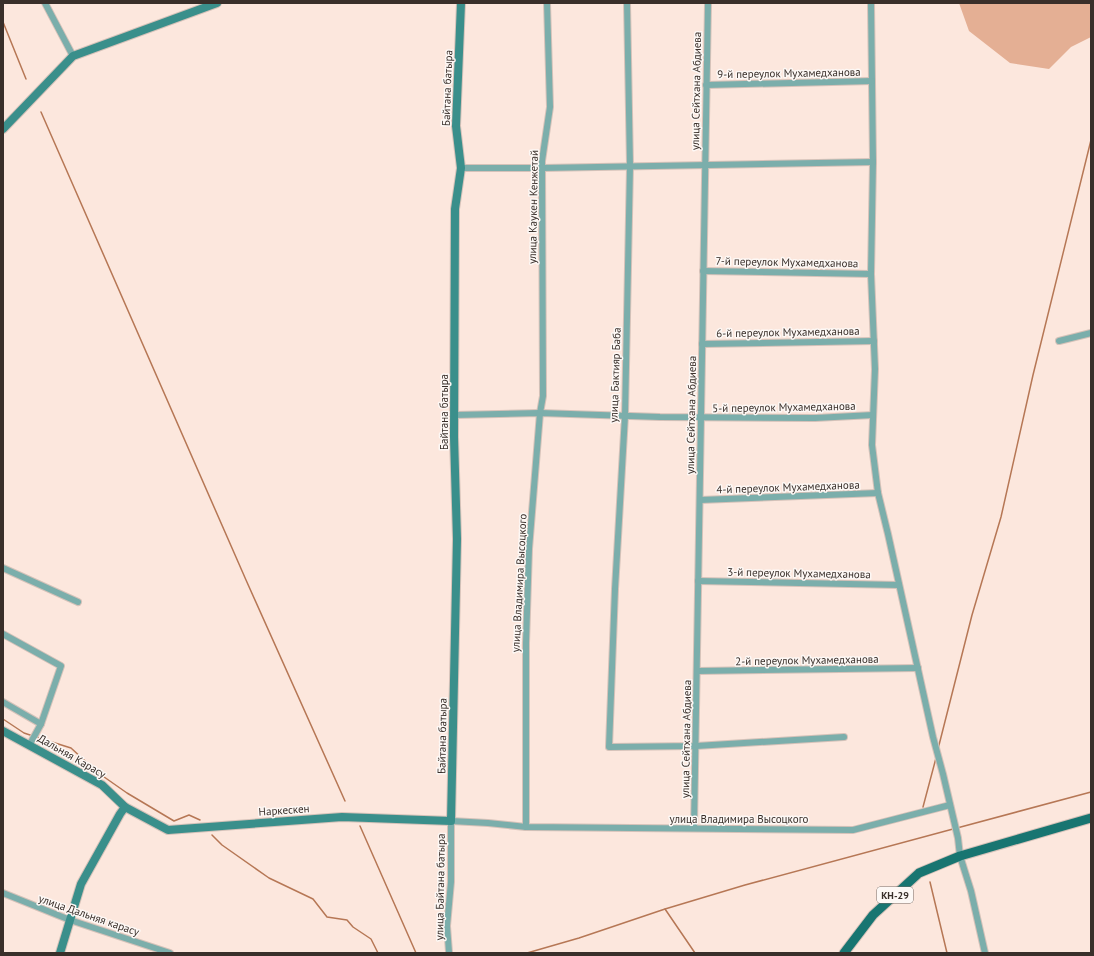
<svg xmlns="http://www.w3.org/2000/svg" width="1094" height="956" font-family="'PT Sans',sans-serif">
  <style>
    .green { fill: #e4af94 }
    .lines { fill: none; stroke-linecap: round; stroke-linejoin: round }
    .stream { stroke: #b67755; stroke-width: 1.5 }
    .street-casing { stroke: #d5c2b9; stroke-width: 8 }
    .secondary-casing { stroke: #d5c2b9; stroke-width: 10 }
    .primary-casing { stroke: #d5c2b9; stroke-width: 11 }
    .street { stroke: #7baeab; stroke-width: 6 }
    .secondary { stroke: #3a8f8b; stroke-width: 8 }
    .primary { stroke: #187571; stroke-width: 9 }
    .labels { text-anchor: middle; stroke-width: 3; stroke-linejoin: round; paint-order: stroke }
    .shield { fill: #fdf8f5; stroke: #746b67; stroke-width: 1 }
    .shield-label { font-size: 10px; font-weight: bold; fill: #392f2a }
    .street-label { font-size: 11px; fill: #392f2a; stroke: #fdf8f5 }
  </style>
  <rect width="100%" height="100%" fill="#fce7dd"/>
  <polygon class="green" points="959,3 1091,3 1091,37 1071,47 1049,69 1010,63 969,31"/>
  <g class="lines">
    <g class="stream">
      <polyline points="3,22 26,79"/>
      <polyline points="41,112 246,580 345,801"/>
      <polyline points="3,719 24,733 33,736"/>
      <polyline points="36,737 71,748 97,772 127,793 174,821 189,815 200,820"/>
      <polyline points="938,749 972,615 1001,517 1033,375 1091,140"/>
      <polyline points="923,807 936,758"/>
      <polyline points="360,826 416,953"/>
      <polyline points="957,828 1091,792"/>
      <polyline points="212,835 222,845 269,878 313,899 327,917 347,920 353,927 371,939 378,953"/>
      <polyline points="930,882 947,953"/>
      <polyline points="665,909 695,953"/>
      <polyline points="527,953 579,938 665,909 745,885 953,829"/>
    </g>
    <defs>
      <g id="street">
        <polyline points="45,3 73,56"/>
        <polyline points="627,3 630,166 627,317 625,416 615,589 609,747 696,746 844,737"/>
        <polyline points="871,3 873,162 871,274 875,369 872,445 878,493 888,534 933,737 943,774 958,838 960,856 971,891 985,953"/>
        <polyline points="706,85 872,81"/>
        <polyline points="461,168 542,168 873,162"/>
        <polyline points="703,271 871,274"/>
        <polyline points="1059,341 1091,333"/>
        <polyline points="702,344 874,341"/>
        <polyline points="454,415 540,413 660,417 815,418 873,415"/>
        <polyline points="700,500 878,493"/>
        <polyline points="3,568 78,602"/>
        <polyline points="698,581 899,585"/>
        <polyline points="3,634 61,666 41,724 30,744"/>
        <polyline points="697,671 918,668"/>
        <polyline points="3,702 41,724"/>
        <polyline points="526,827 526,643 529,549 540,413 543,396 542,161 550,107 547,3"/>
        <polyline points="694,828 708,3"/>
        <polyline points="3,893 70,920 170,953"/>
        <polyline points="449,952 447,926 451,882 451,821 488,823 526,827 853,830 950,805"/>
      </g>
      <g id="secondary">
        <polyline points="3,129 73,56 217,3"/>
        <polyline points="3,731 102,785 125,807 168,830 342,817 451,821 457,539 454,437 455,209 461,168 456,126 461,3"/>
        <polyline points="60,953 81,884 120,814 125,807"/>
      </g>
      <polyline id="primary" points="844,953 873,915 919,873 960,856 1091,818"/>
    </defs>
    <use href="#street" class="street-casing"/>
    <use href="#secondary" class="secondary-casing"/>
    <use href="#primary" class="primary-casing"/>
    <use href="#street" class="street"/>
    <use href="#secondary" class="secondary"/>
    <use href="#primary" class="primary"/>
  </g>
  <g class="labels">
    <rect class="shield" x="877" y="887" width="36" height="16" rx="3"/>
    <g class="shield-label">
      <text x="895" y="899">КН-29</text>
    </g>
    <g class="street-label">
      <text transform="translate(789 73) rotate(-1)" y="4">9-й переулок Мухамедханова</text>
      <text transform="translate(447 88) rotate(-88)" y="4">Байтана батыра</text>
      <text transform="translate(696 91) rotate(-89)" y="4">улица Сейтхана Абдиева</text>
      <text transform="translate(533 207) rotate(-89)" y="4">улица Каукен Кенжетай</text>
      <text transform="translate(787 262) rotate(1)" y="4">7-й переулок Мухамедханова</text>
      <text transform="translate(788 332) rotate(-1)" y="4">6-й переулок Мухамедханова</text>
      <text transform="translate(615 375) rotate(-88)" y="4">улица Бактияр Баба</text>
      <text transform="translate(784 407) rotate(-1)" y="4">5-й переулок Мухамедханова</text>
      <text transform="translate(444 412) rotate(-90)" y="4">Байтана батыра</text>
      <text transform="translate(691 415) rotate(-89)" y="4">улица Сейтхана Абдиева</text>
      <text transform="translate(788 487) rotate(-2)" y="4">4-й переулок Мухамедханова</text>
      <text transform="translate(799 573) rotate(1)" y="4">3-й переулок Мухамедханова</text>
      <text transform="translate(519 583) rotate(-87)" y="4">улица Владимира Высоцкого</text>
      <text transform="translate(807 660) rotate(-1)" y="4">2-й переулок Мухамедханова</text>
      <text transform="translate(442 736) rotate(-89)" y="4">Байтана батыра</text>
      <text transform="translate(686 739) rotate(-89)" y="4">улица Сейтхана Абдиева</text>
      <text transform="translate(72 756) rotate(30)" y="4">Дальняя Карасу</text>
      <text transform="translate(284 810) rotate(-4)" y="4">Наркескен</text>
      <text x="739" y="823">улица Владимира Высоцкого</text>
      <text transform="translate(440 887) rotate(-89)" y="4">улица Байтана батыра</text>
      <text transform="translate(89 915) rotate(19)" y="4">улица Дальняя карасу</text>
    </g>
  </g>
  <rect width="1094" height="956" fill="none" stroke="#392f2a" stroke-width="8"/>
</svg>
